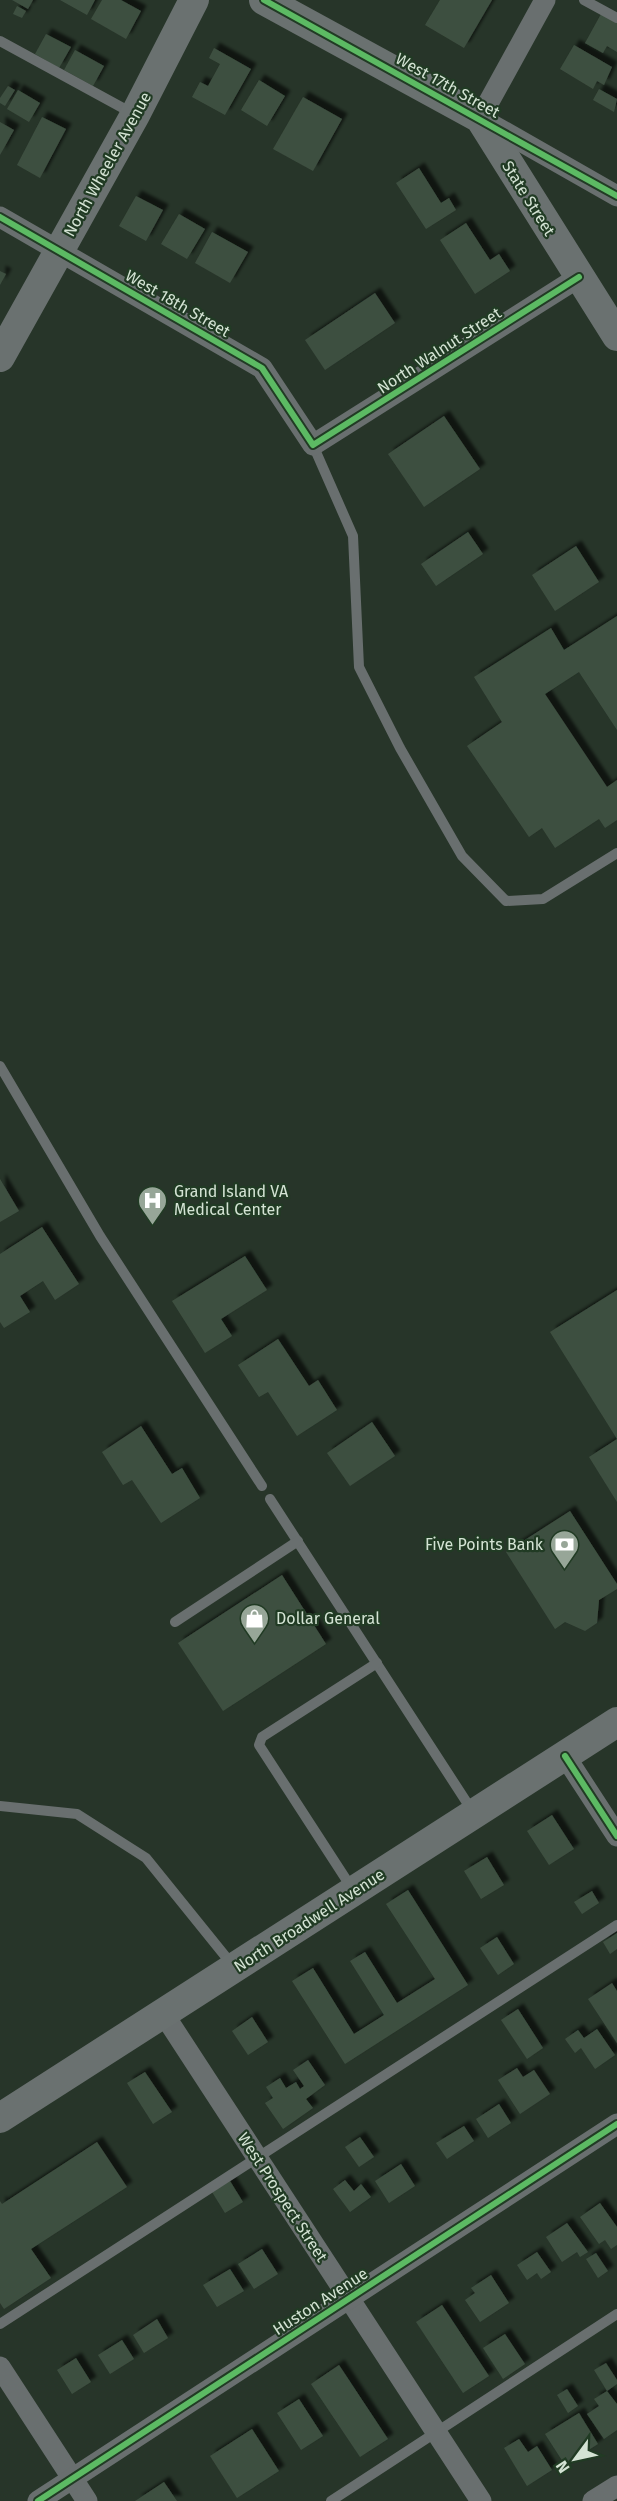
<svg xmlns="http://www.w3.org/2000/svg" width="617" height="2501" font-family="'Fira Sans',sans-serif">
  <style>
    .building { fill: #3e4f40; filter: url(#shadow) }
    .lines { fill: none; stroke-linecap: round; stroke-linejoin: round }
    .lane { stroke: #696f6f; stroke-width: 10 }
    .street { stroke: #696f6f; stroke-width: 21 }
    .secondary { stroke: #6a7170; stroke-width: 30 }
    .cycleway-casing { stroke: #213b24; stroke-width: 10 }
    .cycleway { stroke: #5cba63; stroke-width: 6 }
    .labels { text-anchor: middle; stroke-width: 4.5; stroke-linejoin: round; paint-order: stroke }
    .street-label { font-size: 16px; fill: #d4e3d4; stroke: #213b24 }
    .poi-label { font-size: 16px; fill: #d4e3d4; stroke: #213b24; text-anchor: start }
  </style>
  <defs>
    <filter id="shadow"><feDropShadow dx="5.5" dy="-5.5" stdDeviation="1.5" flood-color="#0009"/></filter>
  </defs>
  <rect width="100%" height="100%" fill="#273529"/>
  <g class="building">
    <polygon points="12,0 33,0 28,9"/>
    <polygon points="60,0 95,0 87,15"/>
    <polygon points="102,0 121,0 141,11 126,39 91,19"/>
    <polygon points="440,0 492,0 464,48 425,25"/>
    <polygon points="17,6 26,11 22,18 13,14"/>
    <polygon points="601,14 617,23 617,52 607,46 603,53 585,43"/>
    <polygon points="46,34 71,47 59,68 35,54"/>
    <polygon points="574,45 612,67 604,85 597,81 593,89 560,69"/>
    <polygon points="214,48 251,69 225,115 192,97 200,82 208,86 220,64 209,58"/>
    <polygon points="75,50 104,66 93,86 64,70"/>
    <polygon points="259,80 285,96 267,126 241,110"/>
    <polygon points="8,86 15,90 5,106 0,103 0,98"/>
    <polygon points="599,89 617,99 614,112 593,100"/>
    <polygon points="18,90 40,103 29,122 7,109"/>
    <polygon points="303,97 342,119 313,171 273,149"/>
    <polygon points="42,117 66,129 40,178 17,165"/>
    <polygon points="0,122 14,130 0,155"/>
    <polygon points="419,168 441,203 449,198 456,210 426,229 396,183"/>
    <polygon points="136,196 163,210 146,241 119,226"/>
    <polygon points="179,214 205,229 187,259 161,244"/>
    <polygon points="466,223 490,260 499,254 510,271 475,294 440,240"/>
    <polygon points="212,232 248,252 230,283 195,263"/>
    <polygon points="0,271 6,274 0,285"/>
    <polygon points="375,293 395,323 325,370 305,340"/>
    <polygon points="444,416 480,469 424,507 388,454"/>
    <polygon points="468,532 483,554 436,586 421,564"/>
    <polygon points="576,546 599,582 555,611 532,575"/>
    <polygon points="617,616 617,730 579,672 545,694 607,787 617,780 617,820 605,828 599,819 555,848 542,828 529,837 467,746 502,722 474,677 551,628 564,650"/>
    <polygon points="0,1179 19,1211 0,1222"/>
    <polygon points="42,1227 79,1284 55,1300 43,1281 20,1296 30,1312 4,1328 0,1322 0,1254"/>
    <polygon points="245,1256 267,1290 221,1319 232,1336 205,1353 172,1301"/>
    <polygon points="617,1290 617,1439 550,1332"/>
    <polygon points="278,1339 309,1386 318,1380 337,1410 297,1436 268,1392 259,1397 238,1365"/>
    <polygon points="372,1422 395,1456 350,1486 327,1453"/>
    <polygon points="141,1426 172,1474 182,1468 200,1498 161,1523 132,1480 123,1485 102,1452"/>
    <polygon points="617,1439 617,1502 589,1457"/>
    <polygon points="570,1511 617,1584 617,1589 599,1600 597,1623 585,1631 565,1622 555,1629 506,1552"/>
    <polygon points="282,1575 326,1644 223,1711 178,1643"/>
    <polygon points="552,1815 574,1849 549,1865 527,1831"/>
    <polygon points="487,1857 504,1885 481,1899 464,1871"/>
    <polygon points="408,1890 468,1985 345,2064 292,1981 313,1968 354,2034 384,2015 350,1961 365,1952 397,2003 435,1979 386,1904"/>
    <polygon points="592,1891 599,1903 582,1914 574,1902"/>
    <polygon points="617,1933 617,1949 610,1954 603,1942"/>
    <polygon points="497,1937 514,1964 498,1975 480,1948"/>
    <polygon points="612,1983 617,1991 617,2043 588,1999"/>
    <polygon points="518,2009 543,2048 527,2059 501,2020"/>
    <polygon points="252,2017 268,2042 248,2055 232,2031"/>
    <polygon points="597,2029 615,2055 595,2069 581,2048 575,2053 565,2039 578,2030 584,2038"/>
    <polygon points="308,2060 325,2085 306,2099 313,2108 283,2129 265,2103 273,2098 266,2087 280,2078 286,2088 296,2082 300,2089 304,2086 293,2070"/>
    <polygon points="517,2068 523,2077 534,2070 550,2094 520,2114 498,2080"/>
    <polygon points="145,2072 172,2112 153,2124 127,2083"/>
    <polygon points="499,2104 511,2123 488,2138 476,2119"/>
    <polygon points="464,2126 474,2141 447,2159 436,2143"/>
    <polygon points="360,2137 374,2157 359,2167 345,2147"/>
    <polygon points="97,2142 127,2187 31,2249 51,2278 4,2309 0,2303 0,2201 2,2204"/>
    <polygon points="401,2164 415,2186 389,2203 375,2181"/>
    <polygon points="345,2180 354,2191 361,2184 371,2197 350,2212 333,2189"/>
    <polygon points="230,2181 243,2202 225,2213 212,2192"/>
    <polygon points="600,2203 617,2227 617,2245 611,2249 605,2240 599,2244 580,2217"/>
    <polygon points="567,2223 588,2252 580,2257 577,2252 562,2262 546,2237"/>
    <polygon points="262,2249 278,2274 254,2289 238,2264"/>
    <polygon points="537,2252 551,2272 541,2279 537,2273 527,2280 517,2265"/>
    <polygon points="596,2253 608,2271 598,2278 586,2259"/>
    <polygon points="230,2269 244,2291 217,2307 203,2285"/>
    <polygon points="491,2275 509,2303 480,2322 465,2300 475,2293 471,2288"/>
    <polygon points="442,2305 489,2376 463,2393 416,2322"/>
    <polygon points="157,2319 168,2338 144,2353 133,2335"/>
    <polygon points="505,2334 525,2364 503,2379 483,2348"/>
    <polygon points="122,2340 134,2359 110,2374 98,2355"/>
    <polygon points="76,2358 91,2382 72,2394 57,2370"/>
    <polygon points="606,2363 617,2380 617,2384 607,2391 594,2370"/>
    <polygon points="339,2365 388,2439 360,2457 311,2384"/>
    <polygon points="567,2389 578,2406 568,2413 557,2395"/>
    <polygon points="607,2391 617,2404 617,2430 604,2439 587,2414 599,2406 594,2399"/>
    <polygon points="299,2399 323,2436 301,2450 277,2413"/>
    <polygon points="579,2413 598,2444 565,2465 545,2434"/>
    <polygon points="252,2429 279,2471 237,2498 210,2456"/>
    <polygon points="519,2439 528,2452 537,2446 552,2470 527,2486 504,2448"/>
    <polygon points="164,2482 177,2501 135,2501"/>
  </g>
  <g class="lines">
    <g class="lane">
      <polyline points="584,0 617,18"/>
      <polyline points="0,41 132,113"/>
      <polyline points="313,445 353,536 359,667 400,748 462,856 506,901 543,899 617,853"/>
      <polyline points="0,1066 100,1236 262,1486"/>
      <polyline points="270,1499 473,1812"/>
      <polyline points="175,1622 298,1541"/>
      <polyline points="0,1806 77,1814 146,1858 234,1967"/>
      <polyline points="353,1890 259,1745 262,1737 377,1663"/>
      <polyline points="0,2324 617,1925"/>
      <polyline points="331,2501 617,2314"/>
    </g>
    <g class="street">
      <polyline points="545,0 480,118 617,196"/>
      <polyline points="0,217 262,368 313,445 579,277"/>
      <polyline points="565,1756 617,1836"/>
      <polyline points="163,2013 481,2501"/>
      <polyline points="0,2367 87,2501"/>
      <polyline points="38,2501 617,2124"/>
      <polyline points="593,2501 617,2486"/>
    </g>
    <g class="secondary">
      <polyline points="264,0 480,118 617,336"/>
      <polyline points="0,357 135,115 194,0"/>
      <polyline points="0,2118 617,1722"/>
    </g>
    <defs>
      <g id="cycleway">
        <polyline points="264,0 617,196"/>
        <polyline points="0,217 262,368 313,445 579,277"/>
        <polyline points="565,1756 617,1836"/>
        <polyline points="38,2501 617,2124"/>
      </g>
    </defs>
    <use href="#cycleway" class="cycleway-casing"/>
    <use href="#cycleway" class="cycleway"/>
  </g>
  <defs>
    <symbol id="hospital-pin" viewBox="-11 -11 22 30"><path d="M0 17L-7.5 6A9.5 9.5 0 1 1 7.5 6Z" fill="#97a698" stroke="#213b24"/><path d="M-5-5h3v3.5h4V-5h3V5h-3V1.5h-4V5h-3Z" fill="#fff"/></symbol>
    <symbol id="bank-pin" viewBox="-11 -11 22 30"><path d="M0 17L-7.5 6A9.5 9.5 0 1 1 7.5 6Z" fill="#97a698" stroke="#213b24"/><path d="M-6-4H6V4H-6ZM0-2.3a2.3 2.3 0 1 0 0 4.6a2.3 2.3 0 1 0 0-4.6Z" fill="#fff"/></symbol>
    <symbol id="shop-pin" viewBox="-11 -11 22 30"><path d="M0 17L-7.5 6A9.5 9.5 0 1 1 7.5 6Z" fill="#97a698" stroke="#213b24"/><path d="M-5-2.5h2.3a2.7 3.5 0 0 1 5.4 0H5L5.5 6h-11ZM-1.5-2.5h3a1.5 2.3 0 0 0-3 0Z" fill="#fff"/></symbol>
  </defs>
  <g fill-rule="evenodd">
    <use href="#hospital-pin" x="136" y="1184" width="33" height="45"/>
    <use href="#bank-pin" x="548" y="1528" width="33" height="45"/>
    <use href="#shop-pin" x="238" y="1602" width="33" height="45"/>
  </g>
  <g class="labels">
    <g class="street-label">
      <text transform="translate(448 85) rotate(29)" y="6">West 17th Street</text>
      <text transform="translate(107 164) rotate(-61)" y="6">North Wheeler Avenue</text>
      <text transform="translate(529 198) rotate(58)" y="6">State Street</text>
      <text transform="translate(178 303) rotate(30)" y="6">West 18th Street</text>
      <text transform="translate(439 350) rotate(-33)" y="6">North Walnut Street</text>
      <text transform="translate(309 1920) rotate(-33)" y="6">North Broadwell Avenue</text>
      <text transform="translate(283 2197) rotate(57)" y="6">West Prospect Street</text>
      <text transform="translate(320 2301) rotate(-33)" y="6">Huston Avenue</text>
    </g>
    <g class="poi-label">
      <text x="174" y="1197">Grand Island VA<tspan x="174" dy="18">Medical Center</tspan></text>
      <text x="543" y="1550" text-anchor="end">Five Points Bank</text>
      <text x="276" y="1624">Dollar General</text>
    </g>
  </g>
  <g transform="translate(575 2459) rotate(237)" stroke="#213b24" stroke-width="4.5" paint-order="stroke">
  <path d="M0-4.5L10 22L0 15L-10 22Z" fill="#d4e3d4"/>
  <text y="-9" font-size="16" font-weight="bold" text-anchor="middle" fill="#d4e3d4">N</text>
  </g>
</svg>
